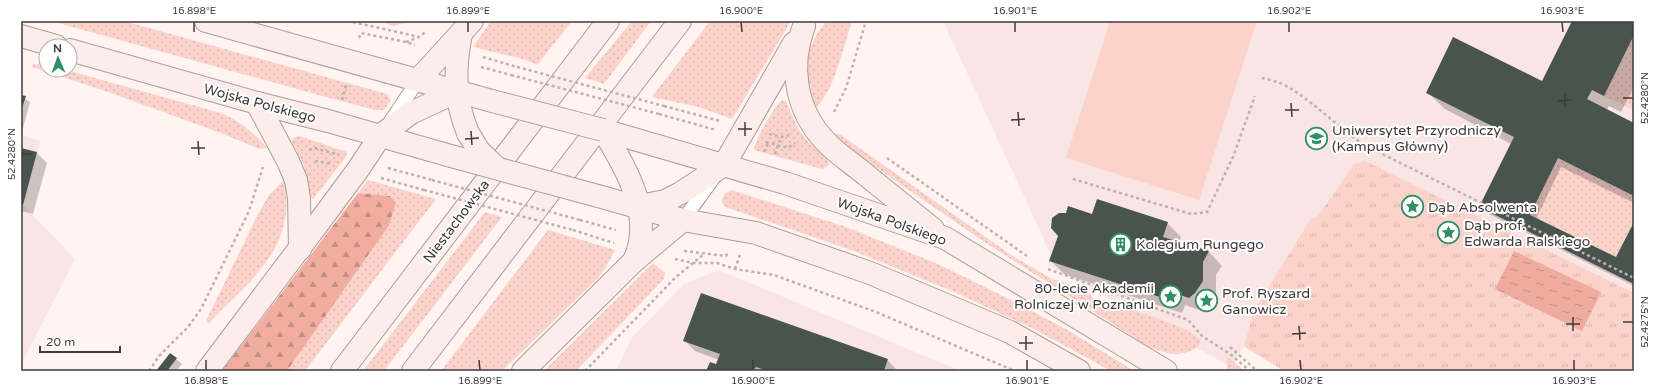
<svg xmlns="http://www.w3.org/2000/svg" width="1655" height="392" font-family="'Varela Round',sans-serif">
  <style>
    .built { fill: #f9e6e4 }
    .grass { fill: url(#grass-dots) }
    .forest { fill: url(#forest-firs) }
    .park { fill: url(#park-tufts) }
    .pitch { fill: #fbd3cb }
    .water { fill: url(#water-ripples) }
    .shadow { fill: #0003 }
    .building { fill: #4a544f }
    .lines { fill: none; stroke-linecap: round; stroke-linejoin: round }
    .lane-casing { stroke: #aa9d9a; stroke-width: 15 }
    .secondary-casing { stroke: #aa9d9a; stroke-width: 24 }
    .path { stroke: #bbb2b0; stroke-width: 2.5; stroke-dasharray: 3 3; stroke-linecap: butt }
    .lane { stroke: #fff; stroke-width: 13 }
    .secondary { stroke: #fcedea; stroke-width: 22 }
    .secondary-bridge-casing { stroke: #aa9d9a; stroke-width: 24; stroke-linecap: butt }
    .path-bridge { stroke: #bbb2b0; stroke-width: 2.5; stroke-dasharray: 3 3; stroke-linecap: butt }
    .secondary-bridge { stroke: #fcedea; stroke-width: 22 }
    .ticks { fill: none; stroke: #3f3a39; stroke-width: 1.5 }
    .labels { text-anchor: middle; stroke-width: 4; stroke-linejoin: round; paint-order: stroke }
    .street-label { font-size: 14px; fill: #3f3a39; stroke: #fff }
    .poi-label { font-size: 14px; fill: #3f3a39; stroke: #fff; text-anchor: start }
    .neatline { fill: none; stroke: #3f3a39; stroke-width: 1.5 }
    .ticks-label { font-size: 10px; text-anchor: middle; fill: #3f3a39 }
  </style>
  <defs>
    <pattern id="grass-dots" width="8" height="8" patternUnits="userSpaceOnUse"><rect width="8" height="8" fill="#fbd3cb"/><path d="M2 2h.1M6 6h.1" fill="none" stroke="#d8b6af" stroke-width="1.8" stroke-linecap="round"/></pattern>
    <pattern id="forest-firs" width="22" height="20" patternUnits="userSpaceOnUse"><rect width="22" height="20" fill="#f1ada0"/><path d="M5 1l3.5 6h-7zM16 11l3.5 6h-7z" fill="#c58e83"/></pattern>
    <pattern id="park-tufts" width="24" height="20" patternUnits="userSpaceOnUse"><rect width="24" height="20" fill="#fbd3cb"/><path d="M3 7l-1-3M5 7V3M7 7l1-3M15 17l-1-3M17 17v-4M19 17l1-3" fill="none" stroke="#d8b6af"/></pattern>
    <pattern id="water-ripples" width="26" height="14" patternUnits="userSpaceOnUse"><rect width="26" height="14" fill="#f0ab9f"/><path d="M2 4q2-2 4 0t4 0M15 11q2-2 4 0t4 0" fill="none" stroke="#c48c83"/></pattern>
  </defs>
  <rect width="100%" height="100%" fill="#fff4f1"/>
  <g class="built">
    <polygon points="943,21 1634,21 1634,371 1284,371 1244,347 1231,367 1048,265 1051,255"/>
    <polygon points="21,135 41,141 23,205 75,259 21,365"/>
    <polygon points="719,270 961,371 616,371 632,337 684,284"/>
  </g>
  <g class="grass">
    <polygon points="51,21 124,21 387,94 391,100 384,110 375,110 311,93 310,90 308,92"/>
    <polygon points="378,21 413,21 393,26"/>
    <polygon points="491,21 572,21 537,65 523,59 473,47"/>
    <polygon points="632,21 651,21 604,84 585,78"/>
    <polygon points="710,21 791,21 732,119 699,107 652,97"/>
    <path d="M826,21H852C843,47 835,90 815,109L805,84L807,54L817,34Z"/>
    <polygon points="1634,35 1634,110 1604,96"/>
    <path d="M40,63L46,64V70H66L221,113C240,121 254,133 267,148L259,149L221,133L108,92L32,67L33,64H38Z"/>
    <path d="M783,100L786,101C792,116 797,129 807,140C813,148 829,155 829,165L822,169L754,150C753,143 776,103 783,100Z"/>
    <path d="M828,132L841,135L1011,255L1052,279L1087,289L1093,298C1113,304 1190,325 1200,340L1199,346C1181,359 1164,354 1146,345L986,243L858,155Z"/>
    <polygon points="299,136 347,152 346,157 313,199 309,195 304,165 292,142 293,138"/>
    <polygon points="1558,158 1634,196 1634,222 1616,257 1530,215"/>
    <path d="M284,180C298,249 249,280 208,324L206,321L258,214L269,195Z"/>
    <polygon points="368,180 436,199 305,371 287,371 388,227 390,196 358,193"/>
    <polygon points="732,190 846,227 938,264 1023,306 1071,332 1134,371 1111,371 1034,329 952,291 854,251 728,208 723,205 722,199 725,193"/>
    <polygon points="485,212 502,217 384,371 363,371"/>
    <polygon points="548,230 615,250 606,267 598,278 502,371 441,371"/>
    <polygon points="653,263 665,273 664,279 576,371 544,371"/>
    <polygon points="1227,356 1244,371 1227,371"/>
  </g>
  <polygon class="forest" points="358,193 390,196 396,203 388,227 287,371 222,371"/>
  <polygon class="park" points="1365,161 1634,293 1634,371 1284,371 1244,346 1254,311 1310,220 1318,216 1354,164"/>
  <polygon class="pitch" points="1110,21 1257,21 1199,200 1066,158"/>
  <polygon class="water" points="1514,251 1601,292 1582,331 1495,289"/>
  <g class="shadow">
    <polygon points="1573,21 1634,21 1634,87 1621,112 1609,106 1607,110 1634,124 1634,203 1561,167 1536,219 1617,258 1634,224 1634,286 1485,212 1480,207 1511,144 1445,109 1427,92 1543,83"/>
    <polygon points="21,96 30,102 21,136"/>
    <polygon points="21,149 37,153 47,163 33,214 21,211"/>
    <polygon points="1093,215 1167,223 1181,237 1178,243 1209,252 1222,266 1216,275 1216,294 1208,306 1202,311 1185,305 1182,313 1064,274 1050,260"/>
    <polygon points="685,341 887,360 897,370 707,371 717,366 719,360 695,351"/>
    <polygon points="170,354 182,364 176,371 157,371"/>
  </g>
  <g class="building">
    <polygon points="1572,21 1634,21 1634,35 1604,96 1592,90 1587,99 1634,123 1634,196 1558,158 1530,215 1616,257 1634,222 1634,284 1479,207 1514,137 1426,93 1453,37 1542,81"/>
    <polygon points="21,95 26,96 21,111"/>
    <polygon points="21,148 37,152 23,205 21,204"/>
    <polygon points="1097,199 1168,222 1163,237 1209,251 1203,262 1203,281 1195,293 1189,298 1172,292 1169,300 1049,261 1058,236 1051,228 1052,218 1059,213 1066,213 1068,206 1092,214"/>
    <polygon points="701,293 888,359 884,371 768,371 756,367 753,371 706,371 710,362 716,364 720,354 683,341"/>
    <polygon points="170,353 177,358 167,371 156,371"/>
  </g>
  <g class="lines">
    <defs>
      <g id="lane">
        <polyline points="390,122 419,79"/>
        <polyline points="683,220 715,176"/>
      </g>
      <g id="secondary">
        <polyline points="206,21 492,101"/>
        <path d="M804,26C789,66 795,110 826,142C837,154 853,164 866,175C888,193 911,211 933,229"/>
        <path d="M461,34C454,68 454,100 468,133"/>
        <polyline points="21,36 56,46"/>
        <polyline points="70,50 257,103 328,121 451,156"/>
        <polyline points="419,79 472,21"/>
        <polyline points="257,103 288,161 296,180 299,198 300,249"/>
        <polyline points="603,130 785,183 945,238 1166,371"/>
        <path d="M603,130C626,169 655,216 634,261"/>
        <polyline points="598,196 683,220 756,233 870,273 1010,332 1079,371"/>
        <polyline points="640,206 665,201 679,194 724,165 794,43"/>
        <polyline points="207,371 317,225 357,171 381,135 411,113 456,92"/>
        <polyline points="342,371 608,21"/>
        <polyline points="413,371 680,21"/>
        <polyline points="523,371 634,261 683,220"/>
      </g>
    </defs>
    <use href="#lane" class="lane-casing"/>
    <use href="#secondary" class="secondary-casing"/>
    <g class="path">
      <polyline points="353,22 419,37"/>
      <polyline points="359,38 361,33 406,42 415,45"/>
      <polyline points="406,42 419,37 427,31"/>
      <polyline points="483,57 517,67"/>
      <polyline points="481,67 511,75"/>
      <path d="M1262,78C1270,80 1281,82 1288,87C1317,104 1340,130 1368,147L1634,278"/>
      <polyline points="342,100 346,85"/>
      <polyline points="664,106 720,121"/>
      <polyline points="834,112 846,88 866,21"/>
      <polyline points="659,114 716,130"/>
      <polyline points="769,134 781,137 789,135"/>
      <polyline points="766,142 788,148 795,143"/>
      <polyline points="309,150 315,148 339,155"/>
      <polyline points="764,152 768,143"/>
      <polyline points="775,154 781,137"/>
      <polyline points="887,158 1027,256"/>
      <polyline points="315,161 332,164"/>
      <polyline points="388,168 432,180"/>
      <polyline points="381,178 424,190"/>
      <polyline points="1073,179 1191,214 1207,212 1233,157 1255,96"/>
      <polyline points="580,220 616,230"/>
      <polyline points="573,230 614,243"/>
      <polyline points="684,251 726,256 728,252"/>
      <polyline points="675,259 693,263 717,263 735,269 774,275 876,312 1015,371"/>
      <polyline points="735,269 740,255"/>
      <polyline points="1048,269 1188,320 1202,336 1230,354 1250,371"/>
      <polyline points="1230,347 1257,371"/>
      <polyline points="149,371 159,356 188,327 201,309 249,211 263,167"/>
      <polyline points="585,371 676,277 704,254"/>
    </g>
    <use href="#lane" class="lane"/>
    <use href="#secondary" class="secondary"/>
    <defs>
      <g id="secondary-bridge">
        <polyline points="492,101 603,130"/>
        <polyline points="468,133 479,151 497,168"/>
        <polyline points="451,156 598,196"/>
      </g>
    </defs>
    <use href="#secondary-bridge" class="secondary-bridge-casing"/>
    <g class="path-bridge">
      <polyline points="517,67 664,106"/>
      <polyline points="511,75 659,114"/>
      <polyline points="432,180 580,220"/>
      <polyline points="424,190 573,230"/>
    </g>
    <use href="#secondary-bridge" class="secondary-bridge"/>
  </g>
  <path class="ticks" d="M194,22V32M468,22V32M741,22L742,32M1015,22V32M1289,22V32M1562,22L1563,32M1565,93V107M1623,98H1633M1558,101L1572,100M1291,103L1292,117M1285,110H1299M1018,112L1019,126M1011,120L1025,119M745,122V136M738,129H752M471,131L472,145M465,139L479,138M198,141L199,155M191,148H205M22,154H32M1573,317V331M1623,322H1633M1566,324H1580M1299,326L1300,340M1292,334L1306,333M1026,336V350M1019,343H1033M206,360V370M479,360L480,370M753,360V370M1027,360V370M1300,360L1301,370M1574,360V370"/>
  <defs>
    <symbol id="university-ring" viewBox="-11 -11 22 22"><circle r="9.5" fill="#fff" stroke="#2f8e67" stroke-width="1.5"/><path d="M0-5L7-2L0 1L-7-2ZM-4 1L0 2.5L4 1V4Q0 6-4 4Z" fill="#2f8e67"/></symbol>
    <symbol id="sight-ring" viewBox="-11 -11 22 22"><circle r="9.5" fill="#fff" stroke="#2f8e67" stroke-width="1.5"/><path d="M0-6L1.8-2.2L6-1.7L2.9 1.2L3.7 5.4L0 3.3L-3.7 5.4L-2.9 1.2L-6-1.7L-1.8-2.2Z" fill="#2f8e67"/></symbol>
    <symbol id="building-ring" viewBox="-11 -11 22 22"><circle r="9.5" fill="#fff" stroke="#2f8e67" stroke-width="1.5"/><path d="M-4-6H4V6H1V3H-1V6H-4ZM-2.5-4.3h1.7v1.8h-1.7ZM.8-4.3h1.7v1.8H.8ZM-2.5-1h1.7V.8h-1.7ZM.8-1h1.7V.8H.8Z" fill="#2f8e67"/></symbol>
  </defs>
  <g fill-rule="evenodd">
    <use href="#university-ring" x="1304" y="126" width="25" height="25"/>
    <use href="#sight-ring" x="1400" y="194" width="25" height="25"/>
    <use href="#sight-ring" x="1436" y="220" width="25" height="25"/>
    <use href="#building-ring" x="1108" y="232" width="25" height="25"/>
    <use href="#sight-ring" x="1158" y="284" width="25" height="25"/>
    <use href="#sight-ring" x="1194" y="288" width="25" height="25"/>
  </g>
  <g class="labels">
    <g class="street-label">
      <text transform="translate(260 103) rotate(15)" y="5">Wojska Polskiego</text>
      <text transform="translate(456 221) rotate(-53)" y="5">Niestachowska</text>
      <text transform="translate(892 221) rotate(20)" y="5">Wojska Polskiego</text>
    </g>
    <g class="poi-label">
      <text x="1332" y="135">Uniwersytet Przyrodniczy<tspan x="1332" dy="16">(Kampus Główny)</tspan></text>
      <text x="1428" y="212">Dąb Absolwenta</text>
      <text x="1464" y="230">Dąb prof.<tspan x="1464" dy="16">Edwarda Ralskiego</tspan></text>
      <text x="1136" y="249">Kolegium Rungego</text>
      <text x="1154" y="293" text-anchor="end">80-lecie Akademii<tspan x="1154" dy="16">Rolniczej w Poznaniu</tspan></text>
      <text x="1222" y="298">Prof. Ryszard<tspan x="1222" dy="16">Ganowicz</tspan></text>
    </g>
  </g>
  <rect width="1655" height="392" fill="none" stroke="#ffffff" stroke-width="44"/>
  <g transform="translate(58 58) rotate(358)"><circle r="19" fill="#ffffff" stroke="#b2b0b0"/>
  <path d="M0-3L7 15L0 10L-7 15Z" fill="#2f8e67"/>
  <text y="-6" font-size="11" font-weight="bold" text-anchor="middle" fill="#3f3a39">N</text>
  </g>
  <path d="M40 346v6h80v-6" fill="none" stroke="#3f3a39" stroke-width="2"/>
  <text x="46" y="346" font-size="12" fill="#3f3a39" stroke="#ffffff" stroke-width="3" paint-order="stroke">20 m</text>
  <rect x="22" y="22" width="1611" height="348" class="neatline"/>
  <g class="ticks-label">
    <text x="194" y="14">16.898°E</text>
    <text x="468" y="14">16.899°E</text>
    <text x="741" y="14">16.900°E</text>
    <text x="1015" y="14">16.901°E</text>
    <text x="1289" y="14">16.902°E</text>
    <text x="1562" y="14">16.903°E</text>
    <text transform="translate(1644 98) rotate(-90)" y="4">52.4280°N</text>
    <text transform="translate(11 154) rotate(-90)" y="4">52.4280°N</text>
    <text transform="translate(1644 322) rotate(-90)" y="4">52.4275°N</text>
    <text x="206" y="384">16.898°E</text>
    <text x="480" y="384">16.899°E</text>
    <text x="753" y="384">16.900°E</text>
    <text x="1027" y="384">16.901°E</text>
    <text x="1301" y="384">16.902°E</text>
    <text x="1574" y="384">16.903°E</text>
  </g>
</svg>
